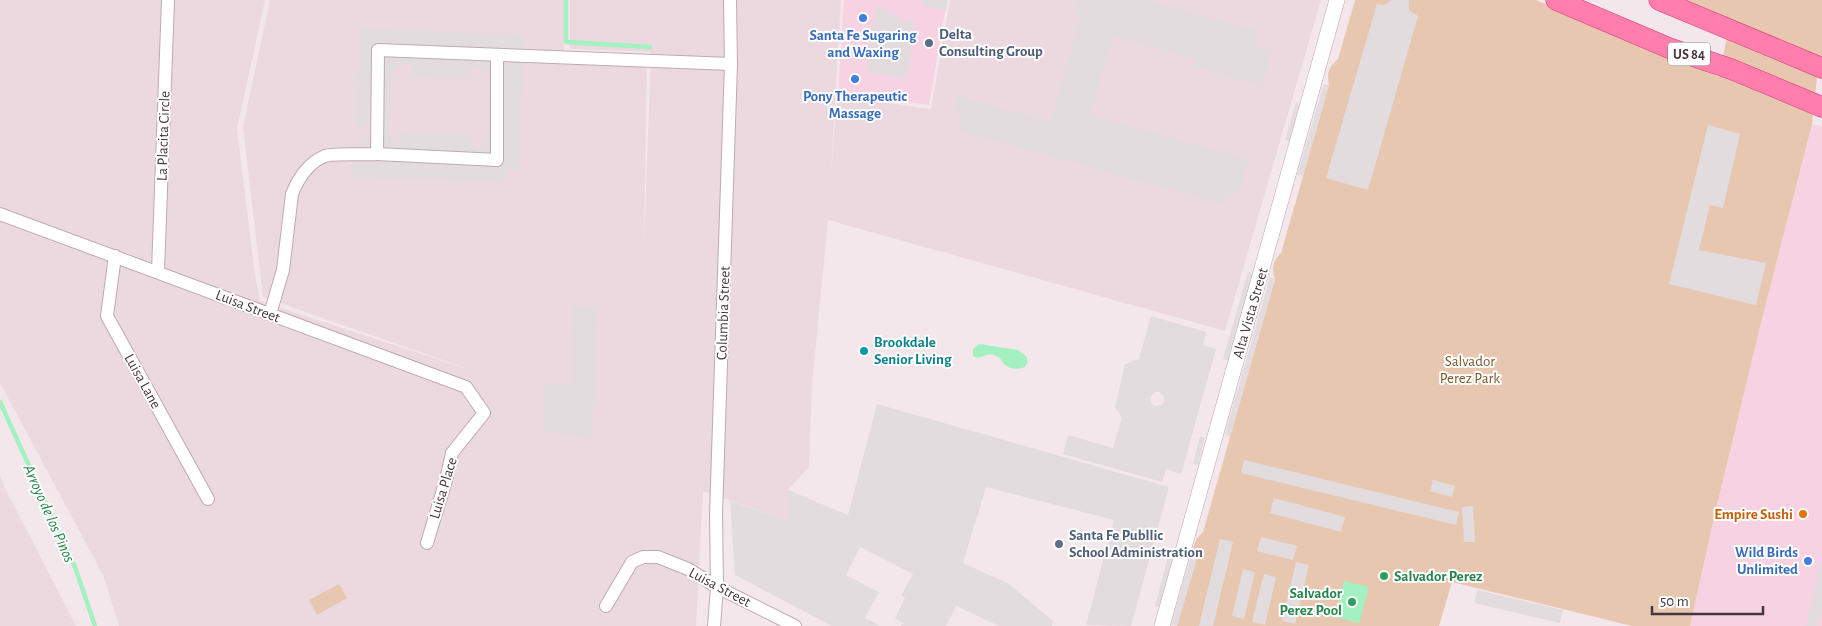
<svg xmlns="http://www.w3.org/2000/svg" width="1822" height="626" font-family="'Alegreya Sans',sans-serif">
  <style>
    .residential { fill: #ecd9e0 }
    .commercial { fill: #f6d2e3 }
    .green { fill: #e8c7b0 }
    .parking { fill: #e2dcdf; fill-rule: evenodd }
    .water { fill: #a3f1c0 }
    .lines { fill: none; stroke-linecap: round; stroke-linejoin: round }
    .stream { stroke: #a3f1c0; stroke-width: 4.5 }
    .minor-casing { stroke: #bfaab2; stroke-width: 14 }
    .tertiary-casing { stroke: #bfaab2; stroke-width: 16 }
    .trunk-casing { stroke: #df367b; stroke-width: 21 }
    .minor { stroke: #fff; stroke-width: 12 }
    .tertiary { stroke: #fff; stroke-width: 15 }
    .trunk { stroke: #ff7eac; stroke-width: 20 }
    .shop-dot { fill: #3f7fe0; stroke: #fff; stroke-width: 2 }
    .service-dot { fill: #5c6f8a; stroke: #fff; stroke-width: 2 }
    .culture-dot { fill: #0f9aa8; stroke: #fff; stroke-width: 2 }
    .food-dot { fill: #e8710a; stroke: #fff; stroke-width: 2 }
    .leisure-dot { fill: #2e9e5b; stroke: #fff; stroke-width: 2 }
    .labels { text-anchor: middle; stroke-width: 4; stroke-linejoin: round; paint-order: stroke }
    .shield { fill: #fff; stroke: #7e7277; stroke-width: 1 }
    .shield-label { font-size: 14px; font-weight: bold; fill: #47363d }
    .service-label { font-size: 15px; font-weight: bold; fill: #4e5e75; stroke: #fff; text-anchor: start }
    .shop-label { font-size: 15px; font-weight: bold; fill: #366cbe; stroke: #fff }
    .street-label { font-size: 15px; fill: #47363d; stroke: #fff }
    .culture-label { font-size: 15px; font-weight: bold; fill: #0d838f; stroke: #fff; text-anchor: start }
    .park-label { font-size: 15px; fill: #7a5828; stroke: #fff }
    .food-label { font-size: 15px; font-weight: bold; fill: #c56008; stroke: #fff; text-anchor: end }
    .leisure-label { font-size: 15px; font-weight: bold; fill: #27864d; stroke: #fff; text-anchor: start }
    .water-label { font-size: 16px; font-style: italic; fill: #258449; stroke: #fff }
  </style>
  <rect width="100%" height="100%" fill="#f4e7ec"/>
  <g class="residential">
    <polygon points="0,0 265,0 237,129 255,275 260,301 474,371 263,297 243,127 270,0 564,0 564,51 647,56 644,246 651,52 570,49 570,0 841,0 831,173 837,96 931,109 950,0 1321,0 1225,331 828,220 812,385 809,467 788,490 788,521 703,491 696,626 119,626 103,575 0,383"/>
    <polygon points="0,476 7,492 76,626 0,626"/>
  </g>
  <g class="commercial">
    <polygon points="844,0 947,0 929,105 838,93"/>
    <polygon points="1812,124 1822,127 1822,626 1690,626 1716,509 1762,319"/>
  </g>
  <g class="green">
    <path d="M1355,0H1536L1719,77L1730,22L1677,0H1822V60L1819,59L1812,124L1762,319L1716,509L1690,626H1632L1452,582L1439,626H1177L1196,561L1193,548L1197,538L1203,532L1275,279C1271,269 1273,260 1281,253L1329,85C1327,73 1328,68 1338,59Z"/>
    <polygon points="339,584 347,598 317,615 309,600"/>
  </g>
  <g class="parking">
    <polygon points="921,0 948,0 946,10 926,7"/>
    <polygon points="1078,0 1146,0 1258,31 1254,46 1272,51 1262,86 1194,67 1196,59 1113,36 1090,115 1248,159 1238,195 1227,192 1223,204 959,131 963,116 953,113 958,96 1051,122 1081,14 1075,12"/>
    <polygon points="1392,0 1409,0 1409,10 1418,16 1368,190 1326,178 1377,4 1384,5"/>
    <polygon points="876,5 903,20 915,21 907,78 866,72"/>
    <path d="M359,28L524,35L519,170H507L506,182L350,178L353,145H363L369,133V126H357ZM412,64L411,77L470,79L471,66L480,67L487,72L490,80L487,139L482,145L476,148H471V135L399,133L398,145L393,142L389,131L391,76L392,72L400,65Z"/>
    <polygon points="1324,84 1329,85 1303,176 1297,175"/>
    <polygon points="1296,103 1301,104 1290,142 1285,140"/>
    <polygon points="1708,125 1740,134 1723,208 1710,205 1699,250 1766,263 1756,305 1669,284"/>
    <polygon points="1248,272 1253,273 1229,361 1223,359"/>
    <polygon points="1270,277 1275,279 1230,436 1225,434"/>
    <polygon points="572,306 597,307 593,439 542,431 544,384 570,384"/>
    <path d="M1151,316L1206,332L1203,345L1216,349L1181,474L1166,469L1162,482L1063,454L1068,435L1113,448L1122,418L1115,407L1125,364L1139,359ZM1155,392H1160L1164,397V402L1161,405L1154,406L1151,402L1150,397Z"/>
    <polygon points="877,404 1169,487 1131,626 1086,625 1114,520 986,487 963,563 1009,584 1053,621 1052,626 999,626 956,606 946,626 901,626 903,623 895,618 905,598 901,596 913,574 860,547 846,575 879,592 865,618 880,626 832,626 735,575 730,501 788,521 788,490 848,515"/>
    <polygon points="1200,436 1205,438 1198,465 1193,464"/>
    <polygon points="1244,460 1459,512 1456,525 1241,473"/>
    <polygon points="1433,480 1455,486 1452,497 1430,491"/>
    <polygon points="1274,498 1345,517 1341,532 1270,513"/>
    <polygon points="1473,506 1475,542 1464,542 1462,507"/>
    <polygon points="1261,537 1297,546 1293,560 1257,551"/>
    <polygon points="1220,539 1233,542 1213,626 1199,626"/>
    <polygon points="1169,553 1174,554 1160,607 1155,606"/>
    <polygon points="1822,558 1822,610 1818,626 1806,626"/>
    <polygon points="1190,559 1196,560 1177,626 1171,624"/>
    <polygon points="1296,562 1309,565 1295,624 1282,621"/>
    <polygon points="1243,569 1255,572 1244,619 1232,616"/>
    <polygon points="1264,574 1276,577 1265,625 1252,622"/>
    <polygon points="1477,590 1563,610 1560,623 1474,603"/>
  </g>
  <g class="water">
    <polygon points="979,344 1018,350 1026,356 1028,362 1025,367 1019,369 1010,368 1004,364 999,357 990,354 978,358 973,356 973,349"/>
    <polygon points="1344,581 1369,587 1359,623 1335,617"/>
  </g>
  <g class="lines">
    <g class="stream">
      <polyline points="566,0 566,42 650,47"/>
      <polyline points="0,402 75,567 95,626"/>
    </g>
    <defs>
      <g id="minor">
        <polyline points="377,154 497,160 497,55"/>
        <polyline points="0,214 466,387 484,413 452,453 446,480 427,543"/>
        <polyline points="115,256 107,316 208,499"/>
        <polyline points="158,271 168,0"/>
        <path d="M270,314L283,270L292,194C298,179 309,162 325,156C335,153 365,155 377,154L378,50L731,64"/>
        <polyline points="606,606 632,562 643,557 658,557 688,569 717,587 795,626"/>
        <polyline points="714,626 717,587 716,514 731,64 730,0"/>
      </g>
      <polyline id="tertiary" points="1162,626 1337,0"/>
      <g id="trunk">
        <polyline points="1556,0 1669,48 1731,69 1822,107"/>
        <polyline points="1659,0 1822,68"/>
      </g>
    </defs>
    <use href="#minor" class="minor-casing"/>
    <use href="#tertiary" class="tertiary-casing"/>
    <use href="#trunk" class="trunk-casing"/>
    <use href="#minor" class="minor"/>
    <use href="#tertiary" class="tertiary"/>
    <use href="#trunk" class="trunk"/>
  </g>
  <g class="shop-dot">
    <circle cx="863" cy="18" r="5"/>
    <circle cx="855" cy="79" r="5"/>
    <circle cx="1808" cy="561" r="5"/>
  </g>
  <g class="service-dot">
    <circle cx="929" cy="43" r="5"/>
    <circle cx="1059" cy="544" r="5"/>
  </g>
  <circle class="culture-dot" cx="864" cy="351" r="5"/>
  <circle class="food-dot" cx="1803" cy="514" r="5"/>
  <g class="leisure-dot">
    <circle cx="1384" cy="576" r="5"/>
    <circle cx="1352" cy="602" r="5"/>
  </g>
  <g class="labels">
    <rect class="shield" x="1668" y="42.5" width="42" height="23" rx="4"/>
    <g class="shield-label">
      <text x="1689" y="59">US 84</text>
    </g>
    <g class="service-label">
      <text x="939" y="39">Delta<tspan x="939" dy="17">Consulting Group</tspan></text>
      <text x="1069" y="540">Santa Fe Publlic<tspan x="1069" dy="17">School Administration</tspan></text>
    </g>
    <g class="shop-label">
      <text x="863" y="40">Santa Fe Sugaring<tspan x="863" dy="17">and Waxing</tspan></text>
      <text x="855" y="101">Pony Therapeutic<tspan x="855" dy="17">Massage</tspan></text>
      <text x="1798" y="557" text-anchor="end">Wild Birds<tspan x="1798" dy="17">Unlimited</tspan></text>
    </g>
    <g class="street-label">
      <text transform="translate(163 136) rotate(-88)" y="5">La Placita Circle</text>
      <text transform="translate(248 306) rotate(21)" y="5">Luisa Street</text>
      <text transform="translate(723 313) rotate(-88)" y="5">Columbia Street</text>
      <text transform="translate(1250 313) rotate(-74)" y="5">Alta Vista Street</text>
      <text transform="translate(143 381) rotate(61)" y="5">Luisa Lane</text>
      <text transform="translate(443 488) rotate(-73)" y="5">Luisa Place</text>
      <text transform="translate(720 587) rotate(28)" y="5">Luisa Street</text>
    </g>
    <g class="culture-label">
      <text x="874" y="347">Brookdale<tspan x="874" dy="17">Senior Living</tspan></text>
    </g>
    <g class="park-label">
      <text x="1470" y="366">Salvador<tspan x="1470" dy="17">Perez Park</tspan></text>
    </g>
    <g class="food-label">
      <text x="1793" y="519">Empire Sushi</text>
    </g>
    <g class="leisure-label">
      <text x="1394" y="581">Salvador Perez</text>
      <text x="1342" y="598" text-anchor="end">Salvador<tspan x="1342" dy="17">Perez Pool</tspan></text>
    </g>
    <g class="water-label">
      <text transform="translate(50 513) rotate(66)" y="6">Arroyo de los Pinos</text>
    </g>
  </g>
  <path d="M1652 606v8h111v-8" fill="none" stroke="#47363d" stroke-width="2.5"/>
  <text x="1660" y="606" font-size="15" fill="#47363d" stroke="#ffffff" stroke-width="4" paint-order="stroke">50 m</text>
</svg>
